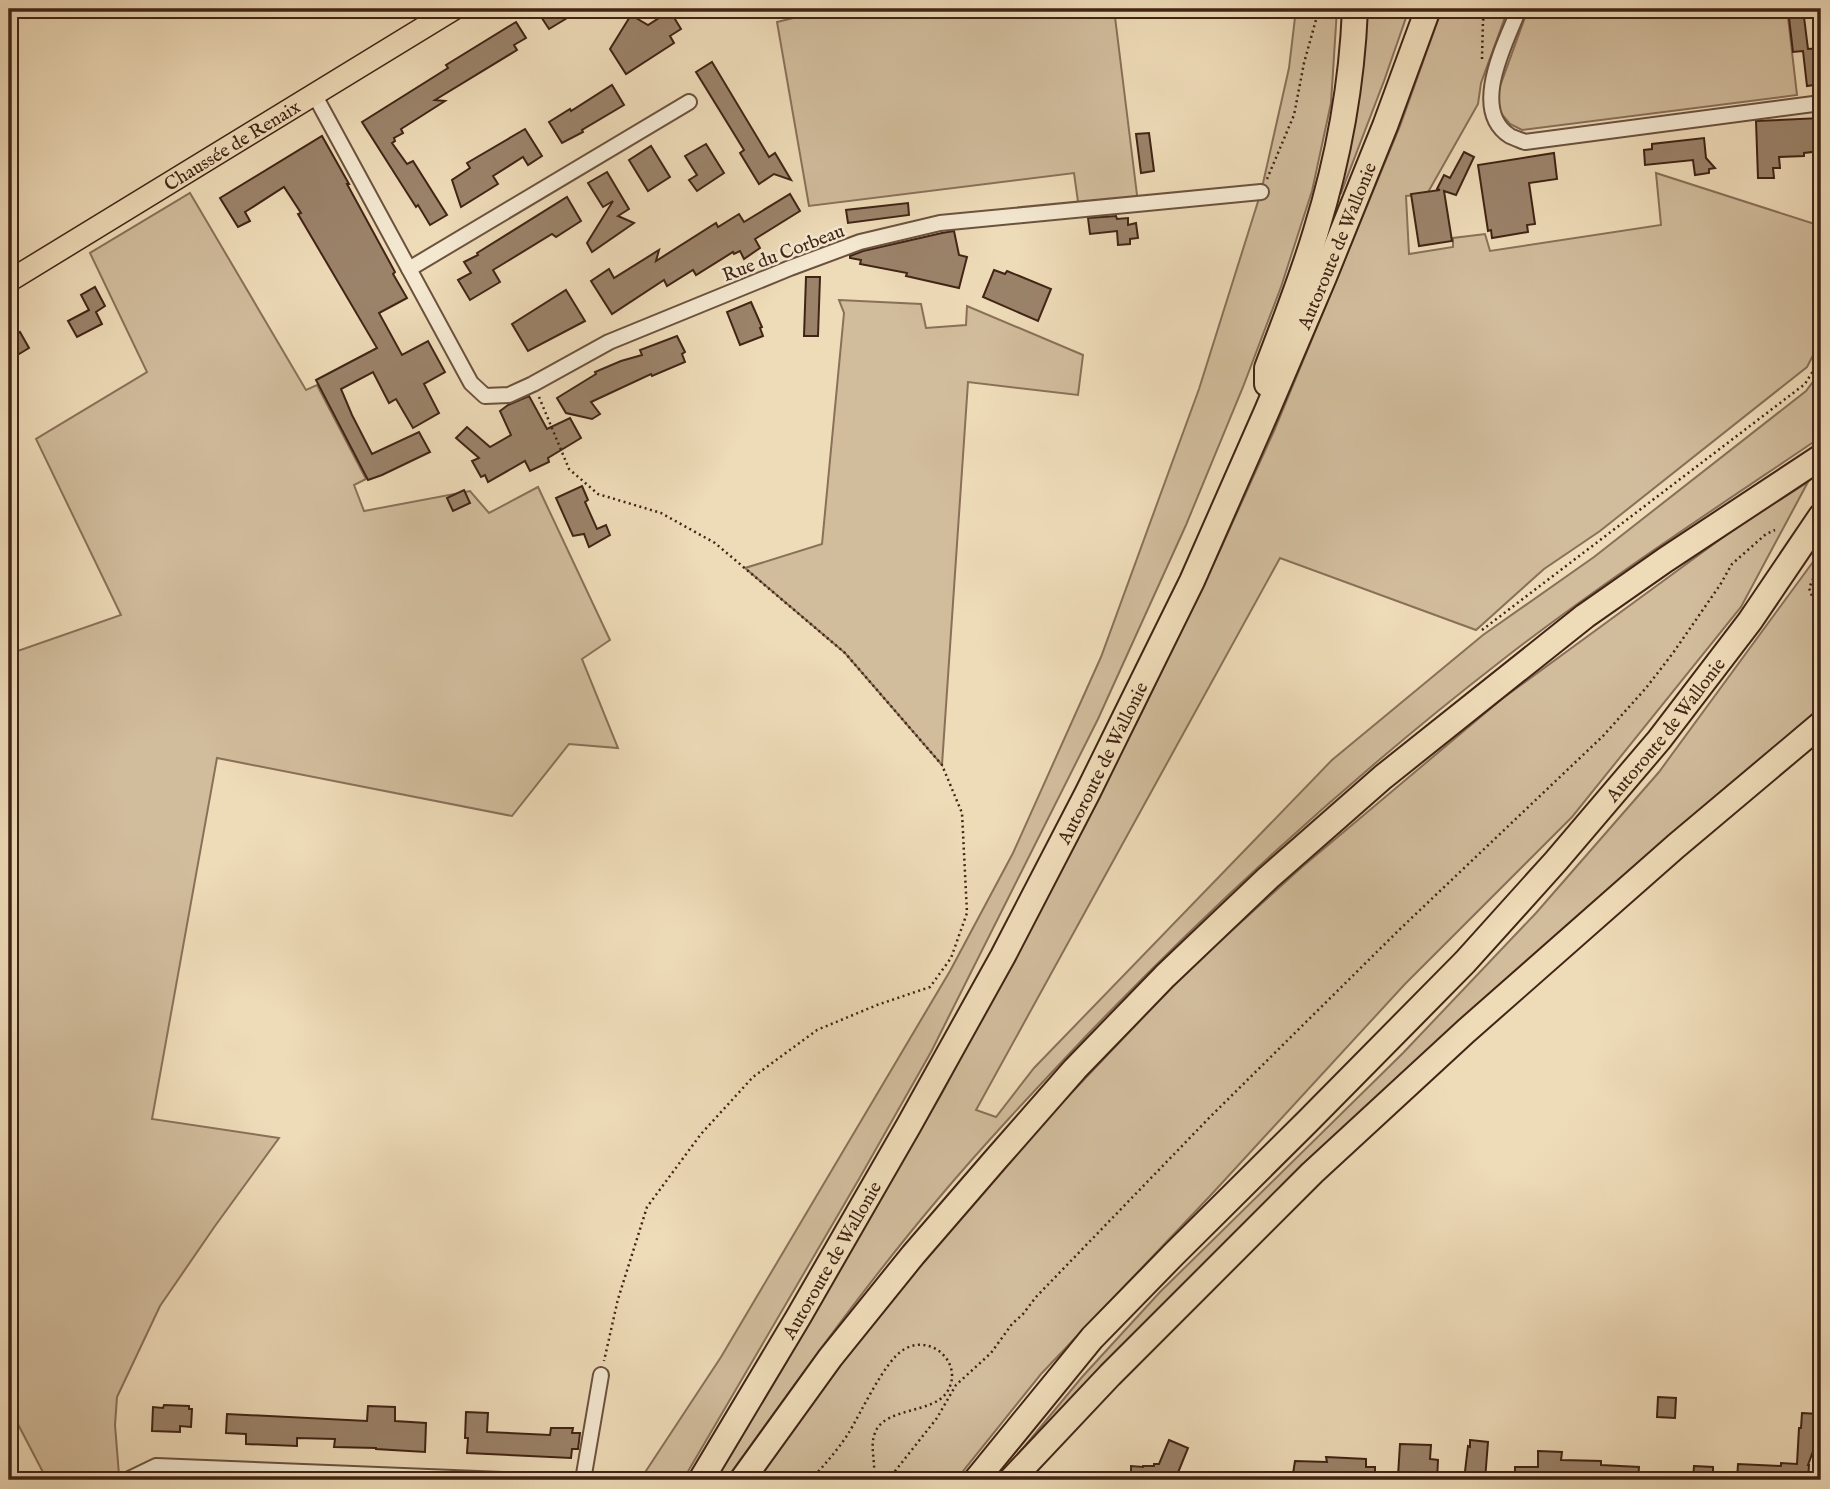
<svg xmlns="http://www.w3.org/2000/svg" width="1830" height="1489" font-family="'IM FELL English',serif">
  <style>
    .green { fill: #d1bc9c; stroke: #897058; stroke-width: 2 }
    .building { fill: #9b836a; stroke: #412415; stroke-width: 2 }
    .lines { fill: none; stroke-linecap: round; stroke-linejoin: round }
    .street-casing { stroke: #6c523e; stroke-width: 18 }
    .primary-casing { stroke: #412415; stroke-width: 24 }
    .highway-casing { stroke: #412415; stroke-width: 28 }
    .path { stroke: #412415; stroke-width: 2.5; stroke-dasharray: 2 3.5; stroke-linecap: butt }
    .street { stroke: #f4e8d1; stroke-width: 14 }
    .primary { stroke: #eedbb8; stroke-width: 21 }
    .highway { stroke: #eedbb8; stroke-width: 24 }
    .labels { text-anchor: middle; stroke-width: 5; stroke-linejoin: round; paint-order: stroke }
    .street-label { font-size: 19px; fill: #412415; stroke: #f4e8d1 }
  </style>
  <rect width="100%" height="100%" fill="#eedbb8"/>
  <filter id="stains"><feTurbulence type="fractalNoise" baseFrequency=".00286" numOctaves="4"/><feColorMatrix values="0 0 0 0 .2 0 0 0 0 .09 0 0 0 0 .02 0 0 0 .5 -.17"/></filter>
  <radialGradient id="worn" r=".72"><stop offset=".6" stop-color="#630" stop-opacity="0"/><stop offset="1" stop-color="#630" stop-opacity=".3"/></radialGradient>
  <g class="green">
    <polygon points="830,9 1114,9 1138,203 1079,209 1074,173 809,206 777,22"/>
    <polygon points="1296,9 1337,9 1331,103 1312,191 1281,287 1243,387 1186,525 1098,719 931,1052 859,1179 683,1480 640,1480 721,1357 950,971 1013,853 1101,657 1199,389 1261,192 1289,68"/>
    <polygon points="1364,9 1409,9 1384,81 1341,193 1339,192"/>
    <path d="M1442,9H1508L1481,83L1478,104L1427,194L1406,196L1409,254L1453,247V238L1485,234L1490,251L1661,225L1656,173L1821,226V340L1807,367L1600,531L1544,569L1476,630L1280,558L976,1110L996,1117L1034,1068L1332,760L1483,635L1594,557L1806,391L1821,371V437C1713,510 1604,581 1501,661C1354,775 1216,901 1087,1035C1036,1089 985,1143 938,1199C862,1289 794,1385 726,1480H714L942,1093L1141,714L1221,548L1274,431L1400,126Z"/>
    <polygon points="1528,9 1787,9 1797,95 1522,130 1510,124 1499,111 1499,89"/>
    <polygon points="190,193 306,390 317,385 366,479 354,485 364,511 470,491 489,513 538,487 610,640 582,659 618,748 569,744 512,816 217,758 152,1119 279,1138 215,1226 160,1306 117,1397 115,1425 119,1475 114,1480 47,1480 9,1407 9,654 121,615 36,439 147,372 90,253"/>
    <polygon points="839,300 921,304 926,328 966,325 967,306 1083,355 1078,395 968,382 942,765 845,653 745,568 822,544 844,313"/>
    <polygon points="1808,482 1741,607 1572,817 1405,984 1210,1196 1041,1374 956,1480 757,1480 847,1356 1003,1165 1188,970 1302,867 1503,698 1737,527"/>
    <polygon points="1821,551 1821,709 1780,743 1014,1459 1082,1377 1160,1292 1403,1053 1536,913 1659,772"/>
  </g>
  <g class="building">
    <polygon points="536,9 582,9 549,29"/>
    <polygon points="1788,9 1803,9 1808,49 1821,48 1821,84 1807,86 1803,51 1793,52"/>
    <polygon points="670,11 681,29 670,36 674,43 626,74 610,49 631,15 648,25"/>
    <polygon points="516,22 526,38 514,45 517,50 435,100 445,101 401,129 403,133 394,138 395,141 392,143 407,164 413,161 447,215 430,225 418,205 416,207 362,122 448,68 446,65"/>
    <polygon points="712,62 769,157 775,153 791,180 774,174 759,184 740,153 744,150 696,72"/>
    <polygon points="612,85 624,105 582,130 583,132 562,143 549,122 570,109 571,111"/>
    <polygon points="1821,118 1821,151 1804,153 1804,156 1779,157 1780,168 1773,168 1774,178 1758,178 1756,121"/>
    <polygon points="525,129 542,156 528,165 523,157 493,176 498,184 461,207 452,180 470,168 467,163"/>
    <polygon points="1149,133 1154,171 1141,173 1136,134"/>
    <polygon points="322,136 349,184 347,184 395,272 393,274 407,298 379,313 402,355 428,341 445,372 424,384 439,413 413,428 396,399 389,403 373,372 341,389 352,415 372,454 419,432 430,452 382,475 368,480 316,380 377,348 298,214 301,213 284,187 245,212 250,221 238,227 220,198"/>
    <polygon points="1704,138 1706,158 1715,168 1709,169 1709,173 1695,175 1693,160 1645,165 1644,150 1652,149 1652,144"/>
    <polygon points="706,144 724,173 697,191 689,180 697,175 685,156"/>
    <polygon points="651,146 670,177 648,191 629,160"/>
    <polygon points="1464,152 1474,157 1456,195 1444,191 1452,241 1419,246 1411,194 1440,190 1437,189 1444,175 1450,178"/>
    <polygon points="1554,153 1557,179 1529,183 1535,224 1527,225 1528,232 1492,238 1491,230 1488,231 1478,165"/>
    <polygon points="607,172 629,209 618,216 634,223 592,252 587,243 613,201 603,207 588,183"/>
    <polygon points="790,194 800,211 755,239 760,248 744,259 740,251 734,254 733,252 696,275 693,270 667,286 664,280 612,314 591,281 609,269 614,278 659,250 656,261 716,223 718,227 739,214 744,222"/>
    <polygon points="567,197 581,221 556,237 552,234 493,270 500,282 470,300 458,280 471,273 464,262 478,255 477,253"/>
    <polygon points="908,203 909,215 848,223 846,210"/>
    <polygon points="1116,216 1117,219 1128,218 1128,225 1136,223 1138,238 1130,239 1130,244 1118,245 1117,231 1090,234 1088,218"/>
    <polygon points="954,231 959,255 967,257 959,288 906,276 907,273 860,264 861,260 850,258 850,256 863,251 942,233"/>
    <polygon points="994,270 1005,274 1007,271 1051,289 1038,321 983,297"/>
    <polygon points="806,277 820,277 818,336 804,336"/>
    <polygon points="95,287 105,306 96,312 102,324 77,337 68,321 89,310 81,295"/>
    <polygon points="566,290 585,321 528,351 512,324"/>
    <polygon points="751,302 762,327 760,328 763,336 740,345 727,312"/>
    <polygon points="20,332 29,348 9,360 9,339"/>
    <polygon points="677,336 685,352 682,354 685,362 652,376 651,374 591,402 600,414 592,419 566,413 557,398 596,374 595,372 621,361 642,355 640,350"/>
    <polygon points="529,396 547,429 570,418 581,438 548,458 549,462 530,471 525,461 488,482 485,475 481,477 472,461 479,458 456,438 467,427 490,447 511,435 500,411 508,405"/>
    <polygon points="582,486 588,500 585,502 597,529 606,525 610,535 589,547 584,534 573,536 556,498"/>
    <polygon points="464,490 470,503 453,511 447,498"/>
    <polygon points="1658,1397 1676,1398 1675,1418 1657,1417"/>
    <polygon points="164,1405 189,1406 189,1409 192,1409 191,1427 180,1426 180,1432 152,1431 153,1407 163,1408"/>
    <polygon points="368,1406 395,1407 395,1421 426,1423 425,1452 376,1449 376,1448 334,1447 335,1439 297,1438 297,1446 246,1444 246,1434 226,1433 227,1414 367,1421"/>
    <polygon points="466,1412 488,1413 487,1432 550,1435 551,1428 573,1428 572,1433 580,1433 578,1449 572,1449 571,1458 467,1453 468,1438 465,1438"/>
    <polygon points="1802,1413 1818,1414 1817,1446 1815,1446 1808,1465 1809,1465 1808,1480 1737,1480 1738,1464 1781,1466 1781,1463 1797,1464 1799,1428 1801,1428"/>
    <polygon points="1169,1440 1188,1448 1175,1480 1131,1480 1131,1466 1143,1467 1143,1466 1154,1466 1154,1464 1159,1464"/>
    <polygon points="1470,1440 1488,1442 1485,1480 1464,1480 1468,1446 1470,1447"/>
    <polygon points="1400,1444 1431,1445 1430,1459 1438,1460 1437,1480 1401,1480 1401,1476 1398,1476"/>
    <polygon points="1538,1451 1562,1452 1561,1460 1601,1461 1601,1465 1639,1467 1638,1480 1515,1480 1515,1467 1538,1467"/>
    <polygon points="1326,1457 1366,1459 1366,1467 1375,1467 1375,1480 1292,1480 1295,1461 1327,1462"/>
    <polygon points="1694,1466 1713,1467 1713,1480 1693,1480"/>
  </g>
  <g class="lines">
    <defs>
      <g id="street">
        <path d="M1519,9C1506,42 1469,110 1510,136C1514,138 1520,140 1525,142L1821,103"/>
        <polyline points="314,94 471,383 485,396 509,395 533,384 609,342 790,268 860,242 940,223 1261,192"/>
        <polyline points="409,269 689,102"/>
        <polyline points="127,1480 156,1466 503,1480"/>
        <polyline points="583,1480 601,1375"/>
      </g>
      <g id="primary">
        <path id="s1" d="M9,281L454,9"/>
      </g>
      <g id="highway">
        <path d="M1267,384V368C1284,323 1302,278 1316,231C1338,160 1352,83 1355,9"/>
        <path id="s2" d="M701,1480L799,1316L909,1125L1003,956L1088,792L1192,581L1266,413L1324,277L1385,126L1428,9"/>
        <polyline points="742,1480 830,1358 913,1255 996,1159 1075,1069 1165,976 1268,878 1383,777 1585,616 1665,560 1821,457"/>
        <path id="s3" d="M976,1480L1092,1338L1174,1254L1308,1121L1465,962L1556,861L1659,740L1750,621L1821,516"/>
        <polyline points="1011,1480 1110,1375 1312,1173 1466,1031 1676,846 1821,724"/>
      </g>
    </defs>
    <use href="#street" class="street-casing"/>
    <use href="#primary" class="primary-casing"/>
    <use href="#highway" class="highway-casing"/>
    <g class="path">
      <polyline points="1482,59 1483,20 1496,9"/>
      <polyline points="1267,179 1294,115 1304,63 1319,9"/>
      <polyline points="539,397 569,469 598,494 661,513 715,543 845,653 942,765 962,813 967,913 951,958 930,987 877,1005 817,1030 753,1077 701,1134 647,1207 618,1299 604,1361"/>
      <polyline points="1821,583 1819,582 1814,577 1809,588 1815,604 1821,608"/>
      <polyline points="1482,630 1805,384 1821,358"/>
      <path d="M811,1480C824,1465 837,1451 848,1434C861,1413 884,1362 903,1350C931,1332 965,1364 947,1392C933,1414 884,1407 875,1433C869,1447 877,1465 873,1480"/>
      <polyline points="888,1480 937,1418 956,1385 991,1353 1012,1324 1023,1314 1036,1297 1209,1118 1400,929 1603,736 1646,688 1673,653 1720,585 1732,564 1766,534 1775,530"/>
    </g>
    <use href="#street" class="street"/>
    <use href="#primary" class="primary"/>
    <use href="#highway" class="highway"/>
  </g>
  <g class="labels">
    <g class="street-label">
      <text dy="7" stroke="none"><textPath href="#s1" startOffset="261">Chaussée de Renaix</textPath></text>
      <text dy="7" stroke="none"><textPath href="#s2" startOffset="1390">Autoroute de Wallonie</textPath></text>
      <text transform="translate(783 252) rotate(-21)" y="7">Rue du Corbeau</text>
      <text dy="7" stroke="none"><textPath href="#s3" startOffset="1020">Autoroute de Wallonie</textPath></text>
      <text dy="7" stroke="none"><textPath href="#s2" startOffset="822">Autoroute de Wallonie</textPath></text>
      <text dy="7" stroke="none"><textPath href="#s2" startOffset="256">Autoroute de Wallonie</textPath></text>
    </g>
  </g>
  <rect width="1830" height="1489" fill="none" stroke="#eedbb8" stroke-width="35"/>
  <rect x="10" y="10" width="1809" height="1468" fill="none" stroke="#412415" stroke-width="3.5"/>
  <rect x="18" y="18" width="1795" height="1454" fill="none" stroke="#412415" stroke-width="2"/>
  <rect width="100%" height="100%" filter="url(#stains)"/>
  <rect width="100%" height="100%" fill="url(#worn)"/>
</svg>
